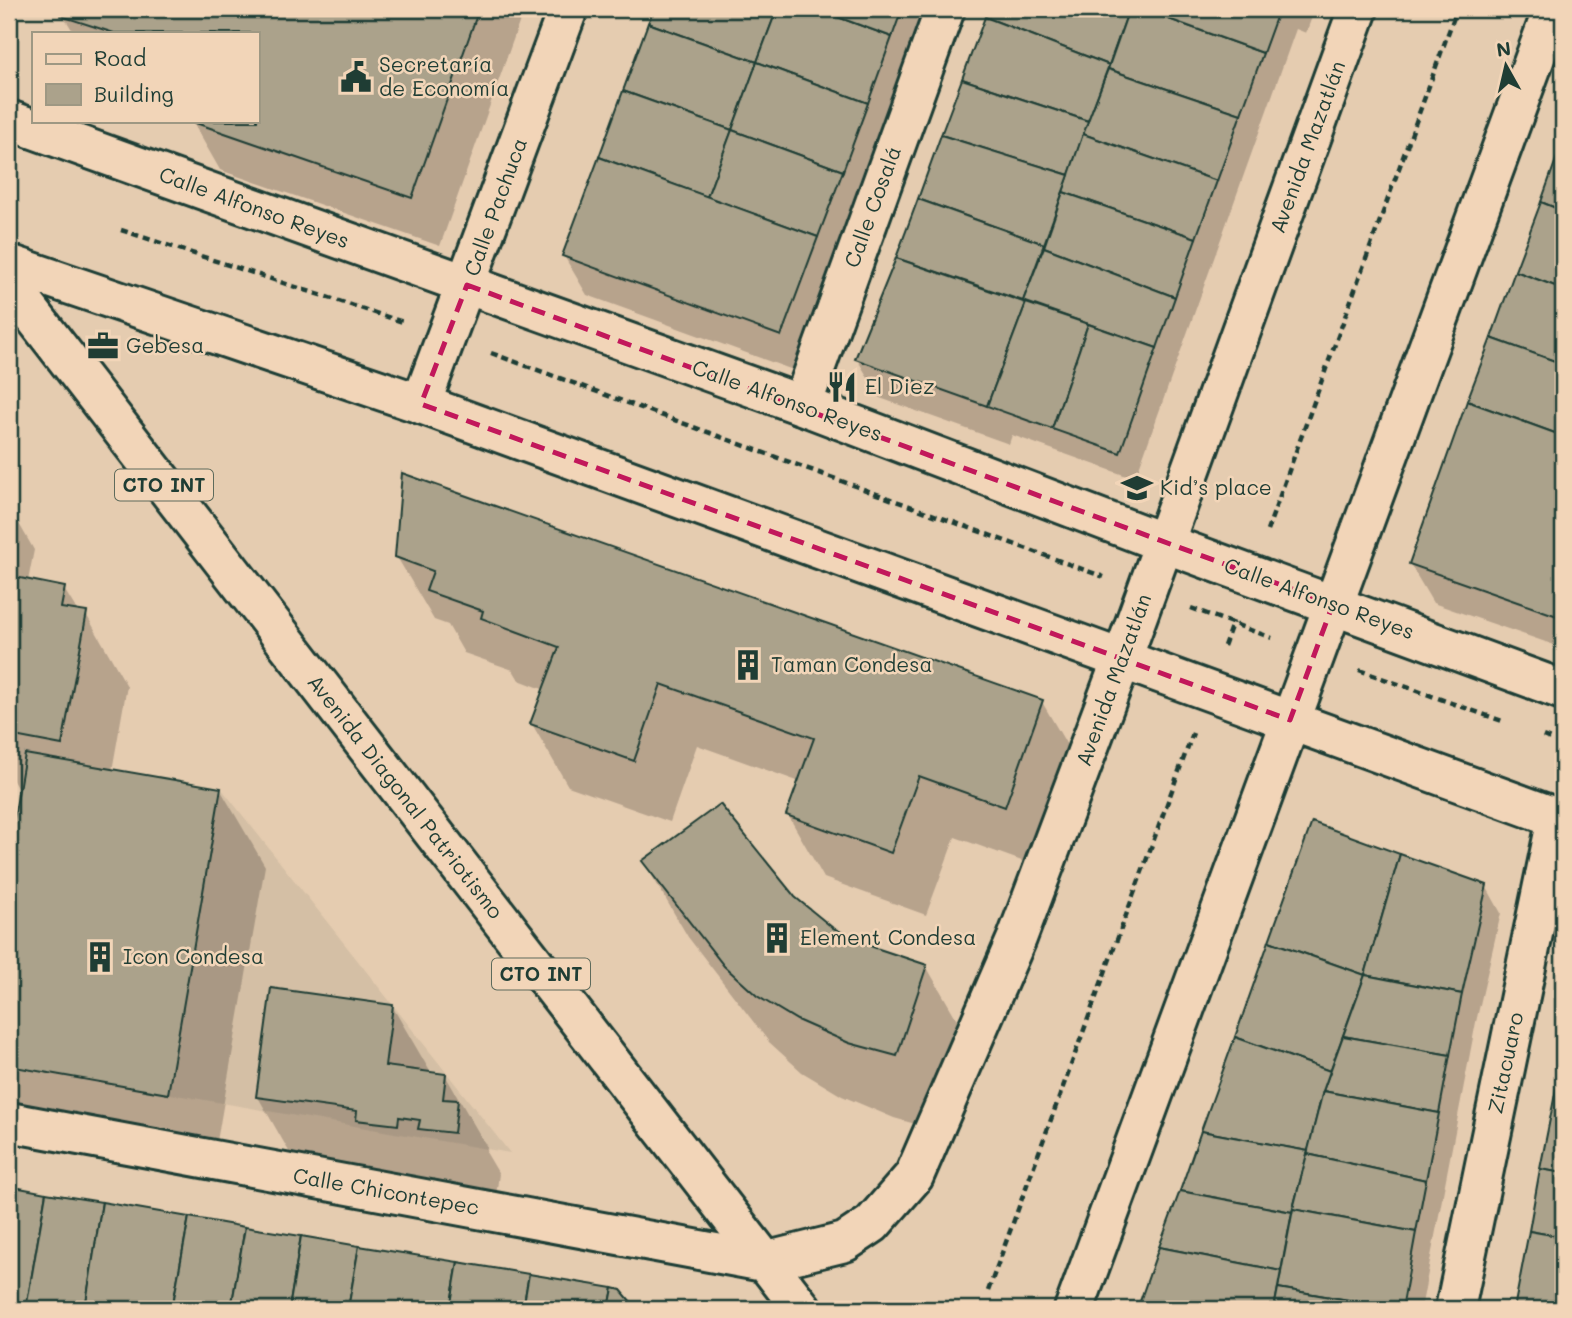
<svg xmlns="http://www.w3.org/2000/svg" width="1572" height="1318" font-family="Mali,sans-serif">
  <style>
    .built { fill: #d4bfa5 }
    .shadow { fill: #0003 }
    .building { fill: #aba28b; stroke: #1f3d34; stroke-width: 2 }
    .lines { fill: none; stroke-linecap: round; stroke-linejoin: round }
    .street-casing { stroke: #1f3d34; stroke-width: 44 }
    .secondary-casing { stroke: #1f3d34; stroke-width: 44 }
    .primary-casing { stroke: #1f3d34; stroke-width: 44 }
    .path { stroke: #1f3d34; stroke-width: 4.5; stroke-dasharray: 7 5; stroke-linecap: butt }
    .street { stroke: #f2d5b8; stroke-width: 38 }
    .secondary { stroke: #f2d5b8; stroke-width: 38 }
    .primary { stroke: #f2d5b8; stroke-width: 38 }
    .marked { fill: none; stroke: #c2185b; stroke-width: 5; stroke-dasharray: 14 9; stroke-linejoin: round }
    .labels { text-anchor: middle; stroke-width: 5; stroke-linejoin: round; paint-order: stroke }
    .shield { fill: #f2d5b8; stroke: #5e6b5c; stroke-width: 2 }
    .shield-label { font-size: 19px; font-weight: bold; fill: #1f3d34 }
    .poi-label { font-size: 21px; fill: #1f3d34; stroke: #f2d5b8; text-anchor: start }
    .street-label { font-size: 21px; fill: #1f3d34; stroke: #f2d5b8 }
  </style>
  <rect width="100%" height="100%" fill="#e5ccb0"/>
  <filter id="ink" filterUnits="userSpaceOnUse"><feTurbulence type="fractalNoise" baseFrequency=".0143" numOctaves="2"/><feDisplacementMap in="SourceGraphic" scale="14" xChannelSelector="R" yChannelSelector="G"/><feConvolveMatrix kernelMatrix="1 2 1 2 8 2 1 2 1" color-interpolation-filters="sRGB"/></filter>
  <g filter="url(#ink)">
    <polygon class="built" points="25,754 221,788 510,1153 9,1066 9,848"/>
    <g class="shadow">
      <polygon points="65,9 524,9 440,246 220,170 192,121 257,121 257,33 74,33 63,15"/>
      <polygon points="656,9 927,9 804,374 587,295 564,256"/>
      <polygon points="990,9 1315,9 1306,33 1296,29 1135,479 1012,435 1009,444 880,398 857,359 898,258"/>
      <polygon points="1563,145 1563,648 1433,603 1410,564"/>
      <polygon points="9,506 34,550 28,581 64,589 78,612 86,614 127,686 112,771 220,789 265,866 212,1170 9,1120 9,859 20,793 12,779 9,783"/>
      <polygon points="397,557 1042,702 1078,764 1041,868 955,837 926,915 824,878 788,815 800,782 697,745 670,822 568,786 532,724 545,690 519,680 513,670 464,653 448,625 434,620"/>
      <polygon points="1314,824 1486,886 1501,913 1476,1022 1421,1309 1139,1309"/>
      <polygon points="644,862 794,899 832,930 872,949 926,966 970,1042 940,1131 894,1118 842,1096 802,1072 769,1042 688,937"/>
      <polygon points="392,1006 431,1073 445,1075 487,1147 486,1152 499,1174 495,1204 299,1169 258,1097"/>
      <polygon points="1563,1058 1563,1309 1516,1309 1542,1169"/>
      <polygon points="9,1188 620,1291 634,1309 9,1309"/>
    </g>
    <g class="building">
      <polygon points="64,9 479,9 412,198 190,121 257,121 257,33 114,33 61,16"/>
      <polygon points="654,9 777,9 757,62 648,23"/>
      <polygon points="777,9 816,9 892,37 868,103 757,62"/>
      <polygon points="816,9 902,9 892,37"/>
      <polygon points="988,9 1129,9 1109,65 985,17"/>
      <polygon points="1129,9 1141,9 1263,53 1241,114 1108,69"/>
      <polygon points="1141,9 1279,9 1263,53"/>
      <polygon points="985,17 1109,65 1088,121 962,79"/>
      <polygon points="648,23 757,62 732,130 623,91"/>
      <polygon points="757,62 868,103 843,171 732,130"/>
      <polygon points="1108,69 1241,114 1217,181 1083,134"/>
      <polygon points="962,79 1088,121 1069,175 941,135"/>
      <polygon points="623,91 732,130 707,197 599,157"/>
      <polygon points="732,130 843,171 818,237 707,197"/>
      <polygon points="1083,134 1217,181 1196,238 1063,192"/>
      <polygon points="941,135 1069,175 1044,244 918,199"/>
      <polygon points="1563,140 1563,211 1541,202"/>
      <polygon points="599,157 818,237 781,336 562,256"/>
      <polygon points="1063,192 1196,238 1175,297 1044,247"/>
      <polygon points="918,199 1044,244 1023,301 896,258"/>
      <polygon points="1541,202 1563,211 1563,289 1515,271"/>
      <polygon points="1044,247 1175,297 1157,348 1023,301"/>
      <polygon points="896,258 1026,303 987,406 855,359"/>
      <polygon points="1515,271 1563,289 1563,364 1491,338"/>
      <polygon points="1026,303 1088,324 1052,429 987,406"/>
      <polygon points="1088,324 1157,348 1120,453 1052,429"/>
      <polygon points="1491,338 1563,364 1563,436 1467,401"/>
      <polygon points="1467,401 1563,436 1563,618 1409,564"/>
      <polygon points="402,473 1043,700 1005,807 919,776 891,853 786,815 814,738 661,684 634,761 530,724 559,647 481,618 483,611 426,591 433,571 395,557"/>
      <polygon points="10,576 65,587 61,608 87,612 62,745 9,735"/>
      <polygon points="25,754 221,788 168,1094 9,1066 9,848"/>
      <polygon points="720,804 795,897 833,928 873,947 927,965 897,1056 849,1043 797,1020 757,996 724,966 642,861"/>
      <polygon points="1312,822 1400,854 1365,975 1269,941"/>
      <polygon points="1400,854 1487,885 1462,994 1365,975"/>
      <polygon points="1269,941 1365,975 1330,1071 1235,1037"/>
      <polygon points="1365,975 1462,994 1450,1055 1343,1036"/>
      <polygon points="271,988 393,1005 385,1066 446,1074 443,1099 458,1100 454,1133 418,1129 420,1120 399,1117 398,1125 356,1120 357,1111 256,1097"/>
      <polygon points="1343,1036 1450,1055 1439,1113 1323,1091"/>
      <polygon points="1235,1037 1330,1071 1323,1091 1308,1151 1201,1131"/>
      <polygon points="1563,1049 1563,1086 1557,1084"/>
      <polygon points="1557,1084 1563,1086 1563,1173 1540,1169"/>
      <polygon points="1323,1091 1439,1113 1426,1180 1307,1154"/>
      <polygon points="1201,1131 1308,1151 1292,1212 1180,1191"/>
      <polygon points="1307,1154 1426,1180 1416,1232 1293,1209"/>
      <polygon points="1540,1169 1563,1173 1563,1237 1529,1231"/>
      <polygon points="9,1186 46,1193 26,1309 9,1309"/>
      <polygon points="1180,1191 1292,1212 1281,1271 1159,1247"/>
      <polygon points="46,1193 102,1202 85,1309 26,1309"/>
      <polygon points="102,1202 189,1217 172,1309 85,1309"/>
      <polygon points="1293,1209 1416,1232 1402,1309 1278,1288"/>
      <polygon points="189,1217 245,1227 231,1309 172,1309"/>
      <polygon points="245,1227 301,1236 289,1309 231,1309"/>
      <polygon points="1529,1231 1563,1237 1563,1309 1514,1309"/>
      <polygon points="301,1236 359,1246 348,1309 289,1309"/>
      <polygon points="359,1246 458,1262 450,1309 348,1309"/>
      <polygon points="1159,1247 1281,1271 1274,1309 1148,1309 1138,1307"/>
      <polygon points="458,1262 529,1274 523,1309 450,1309"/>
      <polygon points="529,1274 613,1288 609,1309 523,1309"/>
      <polygon points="613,1288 621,1290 637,1309 609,1309"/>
      <polygon points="1278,1288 1400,1309 1274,1309"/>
    </g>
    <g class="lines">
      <defs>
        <g id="street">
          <polyline points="421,404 568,9"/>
          <polyline points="802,405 945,9"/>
          <polyline points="9,1122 764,1262"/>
          <polyline points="1455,1309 1557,818"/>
        </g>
        <g id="secondary">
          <polyline points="9,120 802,405 1164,543 1563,690"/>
          <polyline points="9,264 421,404 1563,820"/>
          <polyline points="764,1262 845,1242 872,1224 914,1176 1017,938 1122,659 1358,9"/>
          <polyline points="1074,1309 1553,9"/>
        </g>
        <polyline id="primary" points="9,284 802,1309"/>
      </defs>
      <use href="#street" class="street-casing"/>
      <use href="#secondary" class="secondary-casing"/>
      <use href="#primary" class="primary-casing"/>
      <g class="path">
        <polyline points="121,230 403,322"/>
        <polyline points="491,353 1104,577"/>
        <polyline points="1267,531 1457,9"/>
        <polyline points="1191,608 1272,638"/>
        <polyline points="1224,646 1233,621"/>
        <polyline points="1359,670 1502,721"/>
        <polyline points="1543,736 1563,744"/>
        <polyline points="988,1291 1193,733"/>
      </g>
      <use href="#street" class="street"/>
      <use href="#secondary" class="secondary"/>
      <use href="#primary" class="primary"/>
    </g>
  </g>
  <path class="marked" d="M467,285L1333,604L1290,720L421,404Z"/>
  <defs>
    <symbol id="civic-bare" viewBox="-9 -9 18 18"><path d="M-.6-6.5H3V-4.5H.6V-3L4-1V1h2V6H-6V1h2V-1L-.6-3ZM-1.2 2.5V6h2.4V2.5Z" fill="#1f3d34" stroke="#f2d5b8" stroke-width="2.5" paint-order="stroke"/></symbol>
    <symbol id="office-bare" viewBox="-9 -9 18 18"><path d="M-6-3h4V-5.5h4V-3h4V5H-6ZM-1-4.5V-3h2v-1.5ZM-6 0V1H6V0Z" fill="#1f3d34" stroke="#f2d5b8" stroke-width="2.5" paint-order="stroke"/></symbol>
    <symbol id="restaurant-bare" viewBox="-9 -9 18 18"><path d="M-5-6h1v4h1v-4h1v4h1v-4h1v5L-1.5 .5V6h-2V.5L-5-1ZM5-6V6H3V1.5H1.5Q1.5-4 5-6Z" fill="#1f3d34" stroke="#f2d5b8" stroke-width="2.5" paint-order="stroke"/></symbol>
    <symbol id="school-bare" viewBox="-9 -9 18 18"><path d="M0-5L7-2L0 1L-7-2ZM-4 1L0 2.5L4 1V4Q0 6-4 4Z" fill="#1f3d34" stroke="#f2d5b8" stroke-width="2.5" paint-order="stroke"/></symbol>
    <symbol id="building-bare" viewBox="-9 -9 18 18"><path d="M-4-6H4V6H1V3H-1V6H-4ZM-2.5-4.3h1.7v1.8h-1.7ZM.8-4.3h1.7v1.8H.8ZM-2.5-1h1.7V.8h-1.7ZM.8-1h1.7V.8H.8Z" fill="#1f3d34" stroke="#f2d5b8" stroke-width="2.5" paint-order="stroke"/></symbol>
  </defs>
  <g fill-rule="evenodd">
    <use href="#civic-bare" x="334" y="55" width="44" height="44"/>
    <use href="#office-bare" x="81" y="324" width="44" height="44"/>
    <use href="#restaurant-bare" x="820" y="365" width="44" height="44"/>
    <use href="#school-bare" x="1115" y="466" width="44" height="44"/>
    <use href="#building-bare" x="726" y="643" width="44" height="44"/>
    <use href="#building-bare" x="755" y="916" width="44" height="44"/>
    <use href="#building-bare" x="78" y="935" width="44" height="44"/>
  </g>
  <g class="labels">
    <g class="shield">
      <rect x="115" y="469.5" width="98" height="31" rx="5"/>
      <rect x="492" y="958.5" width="98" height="31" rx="5"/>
    </g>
    <g class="shield-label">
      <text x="164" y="492">CTO INT</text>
      <text x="541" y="981">CTO INT</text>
    </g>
    <g class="poi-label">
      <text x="379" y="72">Secretaría<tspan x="379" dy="24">de Economía</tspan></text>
      <text x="126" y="353">Gebesa</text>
      <text x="865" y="394">El Diez</text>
      <text x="1160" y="495">Kid’s place</text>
      <text x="771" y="672">Taman Condesa</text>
      <text x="800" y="945">Element Condesa</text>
      <text x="123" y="964">Icon Condesa</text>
    </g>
    <g class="street-label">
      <text transform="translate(1308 147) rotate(-70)" y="7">Avenida Mazatlán</text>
      <text transform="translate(496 207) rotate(-70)" y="7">Calle Pachuca</text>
      <text transform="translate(873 207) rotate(-70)" y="7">Calle Cosalá</text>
      <text transform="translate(254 208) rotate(20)" y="7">Calle Alfonso Reyes</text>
      <text transform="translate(787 401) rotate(20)" y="7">Calle Alfonso Reyes</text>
      <text transform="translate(1319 599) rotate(20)" y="7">Calle Alfonso Reyes</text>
      <text transform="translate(1114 680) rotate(-70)" y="7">Avenida Mazatlán</text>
      <text transform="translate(405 797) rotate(52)" y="7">Avenida Diagonal Patriotismo</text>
      <text transform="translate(1506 1063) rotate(-78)" y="7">Zitacuaro</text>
      <text transform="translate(386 1192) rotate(10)" y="7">Calle Chicontepec</text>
    </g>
  </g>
  <rect width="1572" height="1318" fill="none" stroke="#f2d5b8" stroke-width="35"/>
  <rect x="18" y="18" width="1537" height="1283" fill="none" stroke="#1f3d34" stroke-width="2.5" filter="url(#ink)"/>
  <rect x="32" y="32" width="228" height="91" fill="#f2d5b8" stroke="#9e9883" stroke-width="2"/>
  <rect x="46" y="54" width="35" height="10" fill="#f2d5b8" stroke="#9e9883" stroke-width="2"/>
  <text x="94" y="66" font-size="21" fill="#1f3d34">Road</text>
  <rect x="46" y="84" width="35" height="21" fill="#aba28b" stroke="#9e9883" stroke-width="2"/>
  <text x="94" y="102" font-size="21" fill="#1f3d34">Building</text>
  <g transform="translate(1506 66) rotate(352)" stroke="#f2d5b8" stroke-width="5" paint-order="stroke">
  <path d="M0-5L12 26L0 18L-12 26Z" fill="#1f3d34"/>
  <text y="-10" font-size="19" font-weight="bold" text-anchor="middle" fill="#1f3d34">N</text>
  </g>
</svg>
